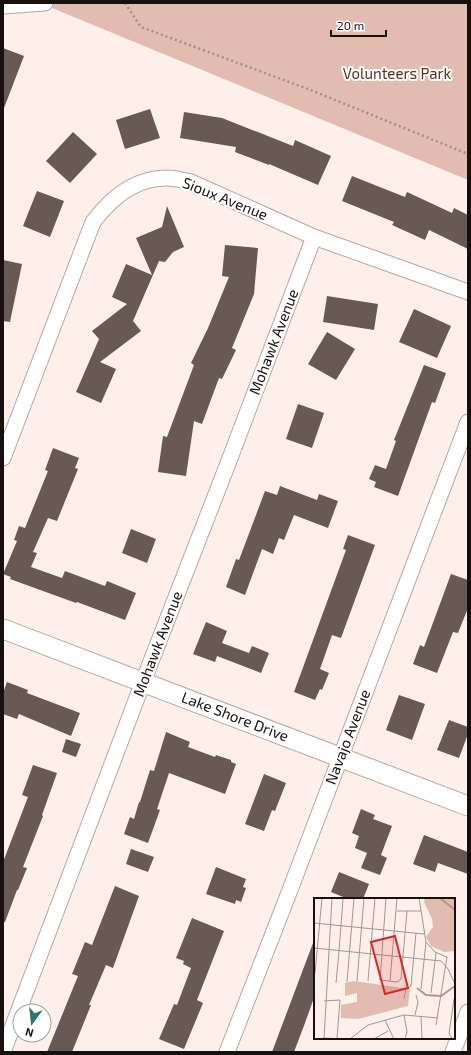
<svg xmlns="http://www.w3.org/2000/svg" width="471" height="1055" font-family="'Exo 2',sans-serif">
  <style>
    .green { fill: #e2bcb0 }
    .building { fill: #695955 }
    .lines { fill: none; stroke-linecap: round; stroke-linejoin: round }
    .minor-casing { stroke: #b6a59f; stroke-width: 17 }
    .tertiary-casing { stroke: #b6a59f; stroke-width: 21 }
    .path { stroke: #9b908c; stroke-width: 2.5; stroke-dasharray: 2 3; stroke-linecap: butt }
    .minor { stroke: #fff; stroke-width: 15 }
    .tertiary { stroke: #fff; stroke-width: 19 }
    .labels { text-anchor: middle; stroke-width: 4; stroke-linejoin: round; paint-order: stroke }
    .park-label { font-size: 15px; fill: #5e2c1d; stroke: #fff }
    .street-label { font-size: 15px; fill: #16100e; stroke: #fff }
    .inset-river { fill: none; stroke: #b89489; stroke-width: 2 }
    .inset-road { fill: none; stroke: #a19692; stroke-width: 1 }
    .view { fill: #d62828; fill-opacity: 0.15; stroke: #d62828; stroke-width: 2 }
    .inset-edge { fill: none; stroke: #16100e; stroke-width: 2 }
  </style>
  <rect width="100%" height="100%" fill="#feefea"/>
  <polygon class="green" points="40,3 468,3 468,180"/>
  <g class="building">
    <polygon points="3,48 24,56 4,108 3,108"/>
    <polygon points="150,109 160,138 125,149 116,120"/>
    <polygon points="184,112 222,118 293,146 295,140 331,156 318,185 269,164 269,165 235,152 236,147 180,138"/>
    <polygon points="73,132 97,154 70,183 46,161"/>
    <polygon points="352,176 405,197 407,192 452,213 454,208 468,215 468,249 429,230 425,240 392,225 394,222 342,201"/>
    <polygon points="37,191 64,201 50,237 23,226"/>
    <polygon points="167,206 184,247 173,252 165,262 159,261 133,321 141,331 100,362 116,369 101,403 76,392 99,339 92,331 127,304 112,297 126,264 152,275 136,238 162,227"/>
    <polygon points="225,245 258,248 254,294 232,348 236,350 222,379 219,378 202,424 194,421 186,476 158,472 163,436 167,437 194,365 191,363 208,328 229,277 222,276"/>
    <polygon points="3,260 22,264 10,322 3,321"/>
    <polygon points="327,296 378,304 374,330 323,322"/>
    <polygon points="414,309 451,326 437,358 399,342"/>
    <polygon points="327,332 355,349 336,380 308,364"/>
    <polygon points="424,365 446,373 435,403 432,402 398,496 374,487 376,482 369,479 375,465 386,469 396,441 394,440"/>
    <polygon points="298,404 324,413 312,448 286,439"/>
    <polygon points="53,448 79,458 75,468 78,469 57,521 48,518 33,552 37,553 31,567 62,578 65,571 105,586 107,581 136,593 125,620 77,602 76,603 10,579 11,577 3,574 17,541 14,540 19,526 25,528 48,471 45,470"/>
    <polygon points="280,486 317,500 319,494 338,501 328,528 294,515 284,540 279,538 273,554 262,549 245,595 226,587 236,559 239,560 265,491 277,495"/>
    <polygon points="131,529 156,539 147,563 122,553"/>
    <polygon points="348,535 375,545 341,638 332,635 320,669 329,673 322,690 320,689 315,700 294,692 346,550 343,549"/>
    <polygon points="451,574 468,580 468,608 458,633 453,632 437,673 413,664 420,645 424,647"/>
    <polygon points="206,622 227,631 222,643 249,653 252,646 269,653 261,673 217,656 215,662 193,654"/>
    <polygon points="7,682 28,690 27,693 80,713 71,736 19,714 17,719 3,714 3,693"/>
    <polygon points="399,695 425,704 412,740 386,730"/>
    <polygon points="449,720 468,727 468,734 459,758 437,750"/>
    <polygon points="166,732 190,742 188,747 215,757 216,755 231,760 231,762 236,764 225,794 169,773 157,809 160,810 148,843 124,834 130,817 134,819 139,802 140,802 150,770 154,771"/>
    <polygon points="66,739 81,744 76,757 62,752"/>
    <polygon points="33,765 57,773 42,815 43,816 23,867 27,868 18,890 17,890 5,922 3,922 3,862 28,797 22,795"/>
    <polygon points="264,774 286,783 275,811 272,810 264,831 245,824"/>
    <polygon points="361,809 375,815 373,819 392,826 381,855 387,858 380,875 361,868 367,853 355,848 359,836 352,833"/>
    <polygon points="424,835 468,852 468,874 438,863 435,872 413,864"/>
    <polygon points="131,849 154,857 148,872 126,864"/>
    <polygon points="216,867 246,879 243,887 246,888 241,902 236,900 235,904 206,894"/>
    <polygon points="339,872 369,884 363,899 348,899 331,892"/>
    <polygon points="115,886 139,896 113,968 106,965 89,1005 91,1005 72,1052 47,1052 78,976 72,974 85,942 92,945"/>
    <polygon points="192,918 224,931 197,1000 203,1003 184,1049 159,1039 174,1004 177,1005 191,968 183,964 184,961 176,958"/>
    <polygon points="313,943 315,943 315,995 305,1023 294,1052 272,1052"/>
  </g>
  <g class="lines">
    <defs>
      <g id="minor">
        <polyline points="3,6 45,3"/>
        <path d="M3,458L93,222C111,198 135,178 166,178C174,178 183,180 191,182L314,237L468,292"/>
        <polyline points="3,1052 143,682 227,466 314,237"/>
        <polyline points="227,1052 290,890 468,422"/>
        <polyline points="453,1052 468,1012"/>
      </g>
      <polyline id="tertiary" points="3,629 468,806"/>
    </defs>
    <use href="#minor" class="minor-casing"/>
    <use href="#tertiary" class="tertiary-casing"/>
    <polyline class="path" points="125,3 141,27 308,89 468,154"/>
    <use href="#minor" class="minor"/>
    <use href="#tertiary" class="tertiary"/>
  </g>
  <g class="labels">
    <g class="park-label">
      <text x="397" y="79">Volunteers Park</text>
    </g>
    <g class="street-label">
      <text transform="translate(225 199) rotate(22)" y="5">Sioux Avenue</text>
      <text transform="translate(274 342) rotate(-69)" y="5">Mohawk Avenue</text>
      <text transform="translate(158 644) rotate(-69)" y="5">Mohawk Avenue</text>
      <text transform="translate(235 717) rotate(21)" y="5">Lake Shore Drive</text>
      <text transform="translate(348 737) rotate(-69)" y="5">Navajo Avenue</text>
    </g>
  </g>
  <g transform="translate(314 898)">
    <rect width="141" height="141" fill="#feefea"/>
    <path d="M111,0H141V53L130,54L117,48L112,39L119,29L118,21L110,4ZM40,83L96,91L94,108L44,121L27,120V107L43,104V95L31,98V85Z" fill="#e2bcb0"/>
    <path class="inset-river" d="M126,0L141,12M103,90L112,97L127,98L141,88"/>
    <path class="inset-road" d="M12,0H54M72,0L66,82L83,84L87,81L93,13M105,0L112,44L121,54L133,59L122,127M83,13H107M0,25L110,36M0,50L127,63L134,71L141,86M25,53L29,1M1,75L8,0M43,83L50,0M54,83L61,0M76,83L83,0M33,84L40,0M22,85L25,53M107,91L112,44M117,95L122,55M90,101L92,91L97,88L102,35M10,103L26,102L23,140M90,117L93,134L91,141M101,117L104,104L102,97M107,118L108,141M71,122L80,141M10,140L26,141M10,141L18,0M36,141L54,127L90,117L124,120M60,141L74,133M139,141L135,136L140,101"/>
    <path class="view" d="M81,38L94,90L71,96L57,44Z"/>
    <rect width="141" height="141" class="inset-edge"/>
  </g>
  <rect width="471" height="1055" fill="none" stroke="#16100e" stroke-width="8"/>
  <g transform="translate(32 1023) rotate(195)"><circle r="19" fill="#ffffff" stroke="#a29f9f"/>
  <path d="M0-3L7 15L0 10L-7 15Z" fill="#2c756f"/>
  <text y="-6" font-size="11" font-weight="bold" text-anchor="middle" fill="#16100e">N</text>
  </g>
  <path d="M331 30v6h55v-6" fill="none" stroke="#16100e" stroke-width="2"/>
  <text x="337" y="30" font-size="12" fill="#16100e" stroke="#ffffff" stroke-width="3" paint-order="stroke">20 m</text>
</svg>
